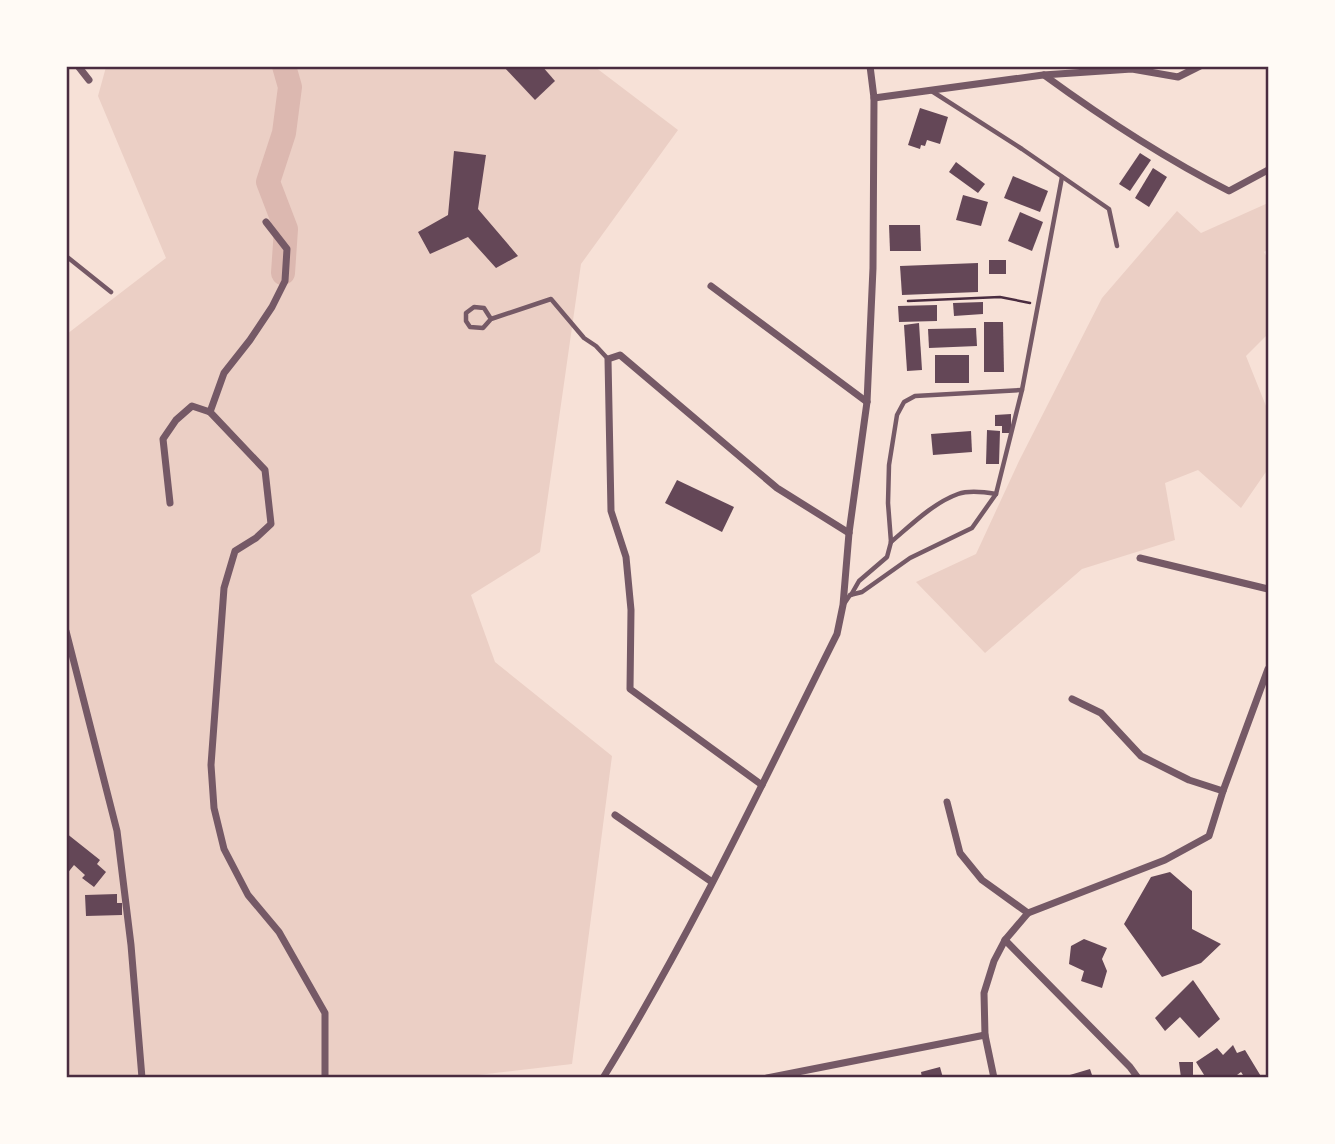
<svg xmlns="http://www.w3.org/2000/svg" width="1335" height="1144" font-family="Georgia,serif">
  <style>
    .green { fill: #ebcfc5 }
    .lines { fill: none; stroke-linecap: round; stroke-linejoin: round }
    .river { stroke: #dcb8b0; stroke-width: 24 }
    .building { fill: #644757 }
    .path { stroke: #4a2c40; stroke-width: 2.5 }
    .service { stroke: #755966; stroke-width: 4.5 }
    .minor { stroke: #755966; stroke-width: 7 }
    .neatline { fill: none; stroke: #4a2c40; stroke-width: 2.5 }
  </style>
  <rect width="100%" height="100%" fill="#f7e1d7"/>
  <g class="green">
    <polygon points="106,67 595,67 678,130 581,264 540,552 471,595 495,662 612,756 572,1064 452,1078 67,1078 67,334 166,258 98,96"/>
    <polygon points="1268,203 1268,249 1264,252 1268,259 1268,334 1246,356 1268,411 1268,469 1241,508 1198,470 1165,483 1175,540 1082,569 985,653 916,582 976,554 1019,461 1102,298 1177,211 1201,233"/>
  </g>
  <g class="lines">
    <polyline class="river" points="283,273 286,229 268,182 284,133 290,87 284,66"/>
  </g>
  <g class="building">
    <polygon points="503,66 542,66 555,81 535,100"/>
    <polygon points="920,108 948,117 940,144 927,140 925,146 921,145 920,149 908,145"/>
    <polygon points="454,151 486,155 478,209 518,256 496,268 468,237 430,254 418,232 448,215"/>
    <polygon points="1140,153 1151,160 1130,191 1119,184"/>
    <polygon points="956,162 985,184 978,193 949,172"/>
    <polygon points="1153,168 1167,177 1149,207 1135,198"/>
    <polygon points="1013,176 1048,191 1040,212 1004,198"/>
    <polygon points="963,195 988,202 981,226 956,220"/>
    <polygon points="1020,212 1043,222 1032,251 1008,241"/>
    <polygon points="889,225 920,225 921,251 890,251"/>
    <rect x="989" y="260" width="17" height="14"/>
    <polygon points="978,263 978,292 902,295 900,266"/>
    <polygon points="983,302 983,314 954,316 953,303"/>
    <polygon points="937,305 937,321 899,322 898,306"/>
    <polygon points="984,322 1003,322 1004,372 984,372"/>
    <polygon points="919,323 922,370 907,371 904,325"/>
    <polygon points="976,328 977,346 929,348 928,329"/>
    <rect x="935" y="355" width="34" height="28"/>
    <polygon points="1011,414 1011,433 1002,433 1002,426 995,426 995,415"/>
    <polygon points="987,430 1000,431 999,464 986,464"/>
    <polygon points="971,431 972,452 933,455 931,434"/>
    <polygon points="677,480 734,507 722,532 665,503"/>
    <polygon points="66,833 100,860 97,864 106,872 94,887 82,878 85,875 74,865 66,875"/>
    <polygon points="1170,872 1192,891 1192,929 1221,944 1201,963 1162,977 1124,924 1151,877"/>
    <polygon points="117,894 117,903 122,903 122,915 86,916 85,895"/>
    <polygon points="1084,939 1107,948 1102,959 1107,971 1102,988 1081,981 1084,971 1069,964 1071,946"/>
    <polygon points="1193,980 1220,1019 1199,1038 1180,1017 1165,1031 1155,1018"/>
    <polygon points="1233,1045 1237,1053 1245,1050 1262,1078 1245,1078 1241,1072 1233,1078 1206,1078 1196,1062 1217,1048 1223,1055"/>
    <polygon points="1179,1062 1193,1062 1193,1078 1181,1078"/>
    <polygon points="940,1067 943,1078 922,1078 921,1072"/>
    <polygon points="1090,1069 1093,1078 1064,1078 1063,1077"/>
  </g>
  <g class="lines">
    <polyline class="path" points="908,301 1000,297 1030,303"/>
    <g class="service">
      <polyline points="930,90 1022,149 1109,209 1117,246"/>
      <polyline points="66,256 111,292"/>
      <polyline points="491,319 483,328 470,327 466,321 466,313 474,307 484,308 491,319 551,299 584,338 596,346 608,359"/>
      <path d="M891,542C911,525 933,503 958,494C969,490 985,492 996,494"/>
      <polyline points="851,595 859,581 887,557 891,542 888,503 889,465 897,415 904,402 915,396 1022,390"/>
      <polyline points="844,604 850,595 862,592 910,558 972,528 996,494 1022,390 1062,177"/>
    </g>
    <g class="minor">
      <polyline points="78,66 89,80"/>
      <path d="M1044,75C1103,118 1164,158 1229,191L1268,170"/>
      <polyline points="874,98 1043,75 1132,69 1178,77 1200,66"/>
      <polyline points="711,286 867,402"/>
      <polyline points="210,412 224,373 250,340 272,307 285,281 287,249 266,222"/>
      <polyline points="170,503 163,439 176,420 192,406 210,412 265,470 271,524 256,538 235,551 224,588 211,765 214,808 224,849 248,895 279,932 325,1013 325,1078"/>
      <polyline points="1140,558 1268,589"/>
      <polyline points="66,631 117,831 131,945 142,1078"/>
      <polyline points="1072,699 1101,713 1141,756 1189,780 1223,791"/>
      <polyline points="762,785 630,689 631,610 626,557 611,511 608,359 620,355 777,488 849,533"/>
      <polyline points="947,802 960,853 982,880 1028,913"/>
      <polyline points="615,815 712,882"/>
      <polyline points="1005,940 1130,1067 1138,1078"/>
      <path d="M603,1078C691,935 762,784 837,634L843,605L849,533L867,402L873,268L874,98L870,66"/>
      <polyline points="767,1078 985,1035"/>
      <polyline points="994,1078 985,1035 984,993 994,961 1005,940 1028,913 1165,860 1209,836 1223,791 1268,669"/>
    </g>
  </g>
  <rect width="1335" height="1144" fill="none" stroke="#fffaf5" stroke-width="136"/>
  <rect x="68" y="68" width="1199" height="1008" class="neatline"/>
</svg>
